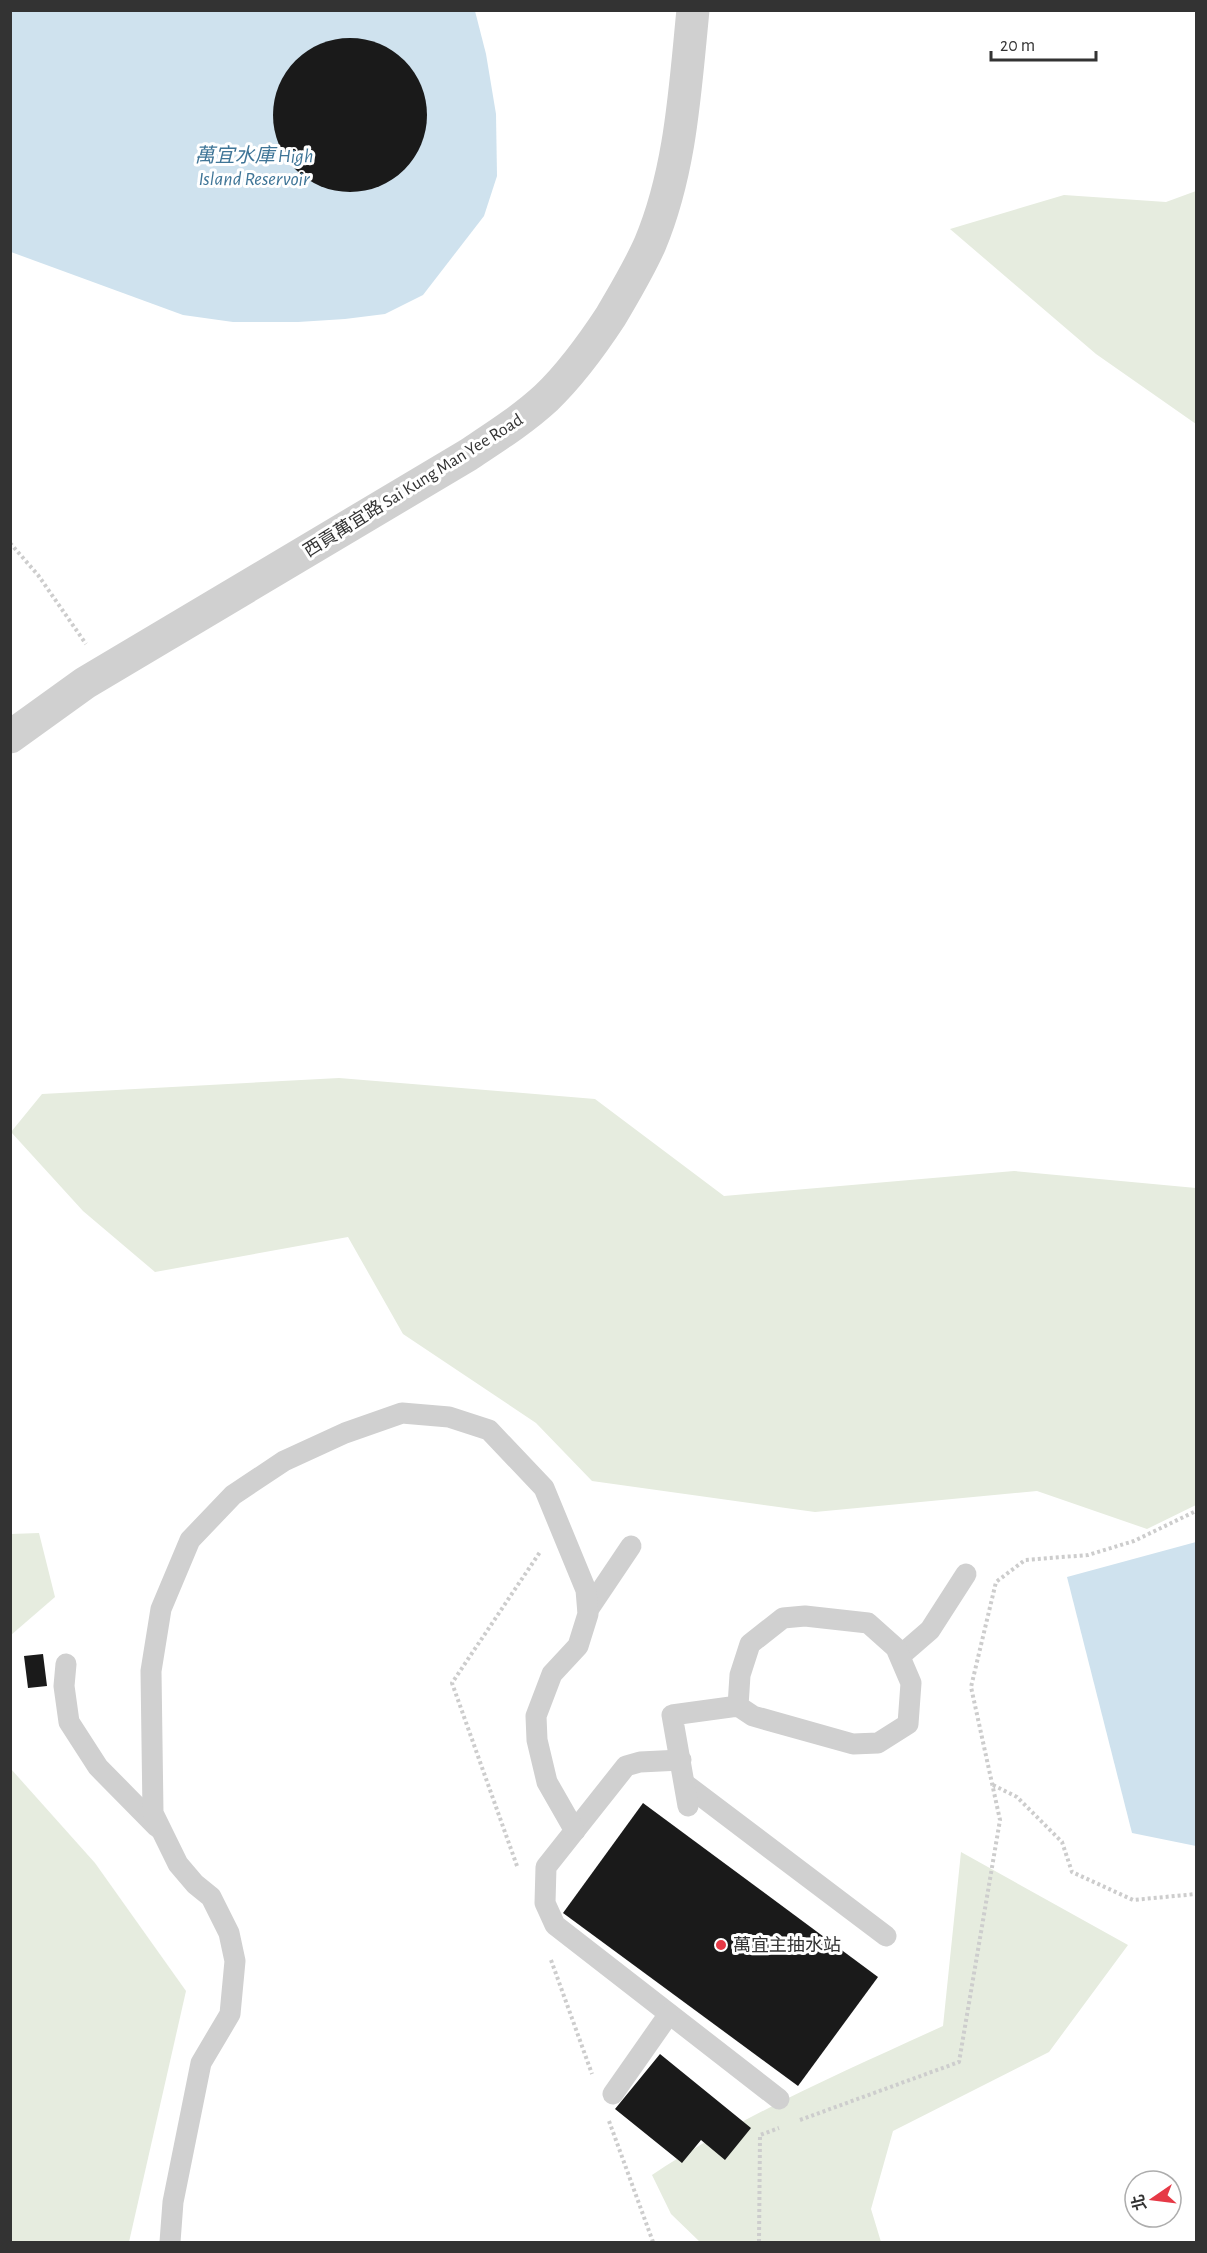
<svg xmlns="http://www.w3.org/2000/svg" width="1207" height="2253" font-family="'Alegreya Sans','Noto Sans TC',sans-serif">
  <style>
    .green { fill: #e6ecdf }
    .water { fill: #cfe2ee }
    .building { fill: #1a1a1a }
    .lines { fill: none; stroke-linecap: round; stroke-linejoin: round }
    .path { stroke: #cdcdcd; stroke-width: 4; stroke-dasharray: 3 3; stroke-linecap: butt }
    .lane { stroke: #d0d0d0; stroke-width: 21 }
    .street { stroke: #d0d0d0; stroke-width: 33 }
    .poi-dot { fill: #e63946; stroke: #fff; stroke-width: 2 }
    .labels { text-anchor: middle; stroke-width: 6; stroke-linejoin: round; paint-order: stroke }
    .street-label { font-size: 18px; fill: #333; stroke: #fff }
    .poi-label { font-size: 18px; fill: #333; stroke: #fff; text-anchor: start }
    .water-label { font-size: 20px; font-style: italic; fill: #3f7597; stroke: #fff }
  </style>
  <rect width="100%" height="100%" fill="#fff"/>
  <g class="green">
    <polygon points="1196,191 1196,424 1096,354 950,229 1064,195 1166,202"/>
    <polygon points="339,1078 595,1099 724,1196 1014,1171 1196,1188 1196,1505 1147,1529 1037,1491 815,1512 592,1481 536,1423 403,1334 348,1237 155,1272 83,1211 11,1132 42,1094"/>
    <polygon points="39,1533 55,1597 11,1635 11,1534"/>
    <polygon points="11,1769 95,1863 186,1991 129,2242 11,2242"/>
    <path d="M961,1852L1128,1945L1049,2052L893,2131L871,2209L881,2242H700L671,2214L652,2175C743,2115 845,2071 943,2026Z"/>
  </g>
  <g class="water">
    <polygon points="10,11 475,11 486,54 496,114 497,176 484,216 423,295 385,314 345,319 298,322 233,322 183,315 11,252"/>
    <polygon points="1196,1542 1196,1846 1132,1833 1067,1577"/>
  </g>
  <g class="building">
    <circle cx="350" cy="115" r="77"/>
    <polygon points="43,1654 47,1686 28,1688 24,1656"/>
    <polygon points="643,1803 878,1977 798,2086 563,1913"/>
    <polygon points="660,2054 751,2128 725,2160 701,2140 682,2163 615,2109"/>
  </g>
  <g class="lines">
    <g class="path">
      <polyline points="10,543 38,575 86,644"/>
      <polyline points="993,1785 1017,1797 1062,1842 1072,1872 1133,1900 1196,1894"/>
      <polyline points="517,1866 452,1683 540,1552"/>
      <polyline points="551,1960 592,2074"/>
      <polyline points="800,2120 959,2062 1000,1820 971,1687 996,1582 1025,1560 1088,1555 1134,1541 1196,1511"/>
      <polyline points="609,2121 653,2242"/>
      <polyline points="759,2242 760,2135 779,2128"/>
    </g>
    <g class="lane">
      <polyline points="588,1610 631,1546"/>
      <polyline points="900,1656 930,1630 966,1574"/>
      <polyline points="66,1664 64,1686 69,1722 98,1767 157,1827"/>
      <polyline points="681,1760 640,1762 626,1766 546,1867 545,1903 555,1925 779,2099"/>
      <polyline points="685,1784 886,1936"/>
      <polyline points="688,1806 672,1715 738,1706 740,1675 750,1644 783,1618 805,1616 868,1623 896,1648 911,1683 908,1724 878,1743 853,1744 753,1716 738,1706"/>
      <polyline points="613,2094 669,2014"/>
      <polyline points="170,2242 173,2202 201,2063 230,2014 235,1961 229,1933 211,1897 195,1884 178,1864 153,1813 151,1671 161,1609 190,1540 233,1495 284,1461 345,1433 402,1413 449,1417 489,1430 544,1488 586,1590 588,1614 578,1646 552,1674 536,1716 537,1740 547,1782 575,1831"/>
    </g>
    <path class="street" d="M10,737L85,683L468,455C495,437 522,420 546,398C571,374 592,345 611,316C625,292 639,269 650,244C681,170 685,89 693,10"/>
  </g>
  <circle class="poi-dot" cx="721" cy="1945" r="6"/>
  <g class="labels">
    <g class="street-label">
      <text transform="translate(413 485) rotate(-32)" y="6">西貢萬宜路 Sai Kung Man Yee Road</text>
    </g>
    <g class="poi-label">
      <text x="733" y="1951">萬宜主抽水站</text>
    </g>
    <g class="water-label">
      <text x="254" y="162">萬宜水庫 High<tspan x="254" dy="23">Island Reservoir</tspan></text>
    </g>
  </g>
  <rect width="1207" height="2253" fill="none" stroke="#333333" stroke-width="24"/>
  <g transform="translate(1153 2199) rotate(256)"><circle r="28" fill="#ffffff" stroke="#adadad" stroke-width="1.5"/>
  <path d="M0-4.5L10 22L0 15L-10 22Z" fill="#e63946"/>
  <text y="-9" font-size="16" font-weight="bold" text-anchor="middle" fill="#333333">北</text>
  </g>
  <path d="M991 51v9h105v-9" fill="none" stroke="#333333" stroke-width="3"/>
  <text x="1000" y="51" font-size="18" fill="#333333" stroke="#ffffff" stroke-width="4.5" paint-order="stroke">20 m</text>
</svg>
